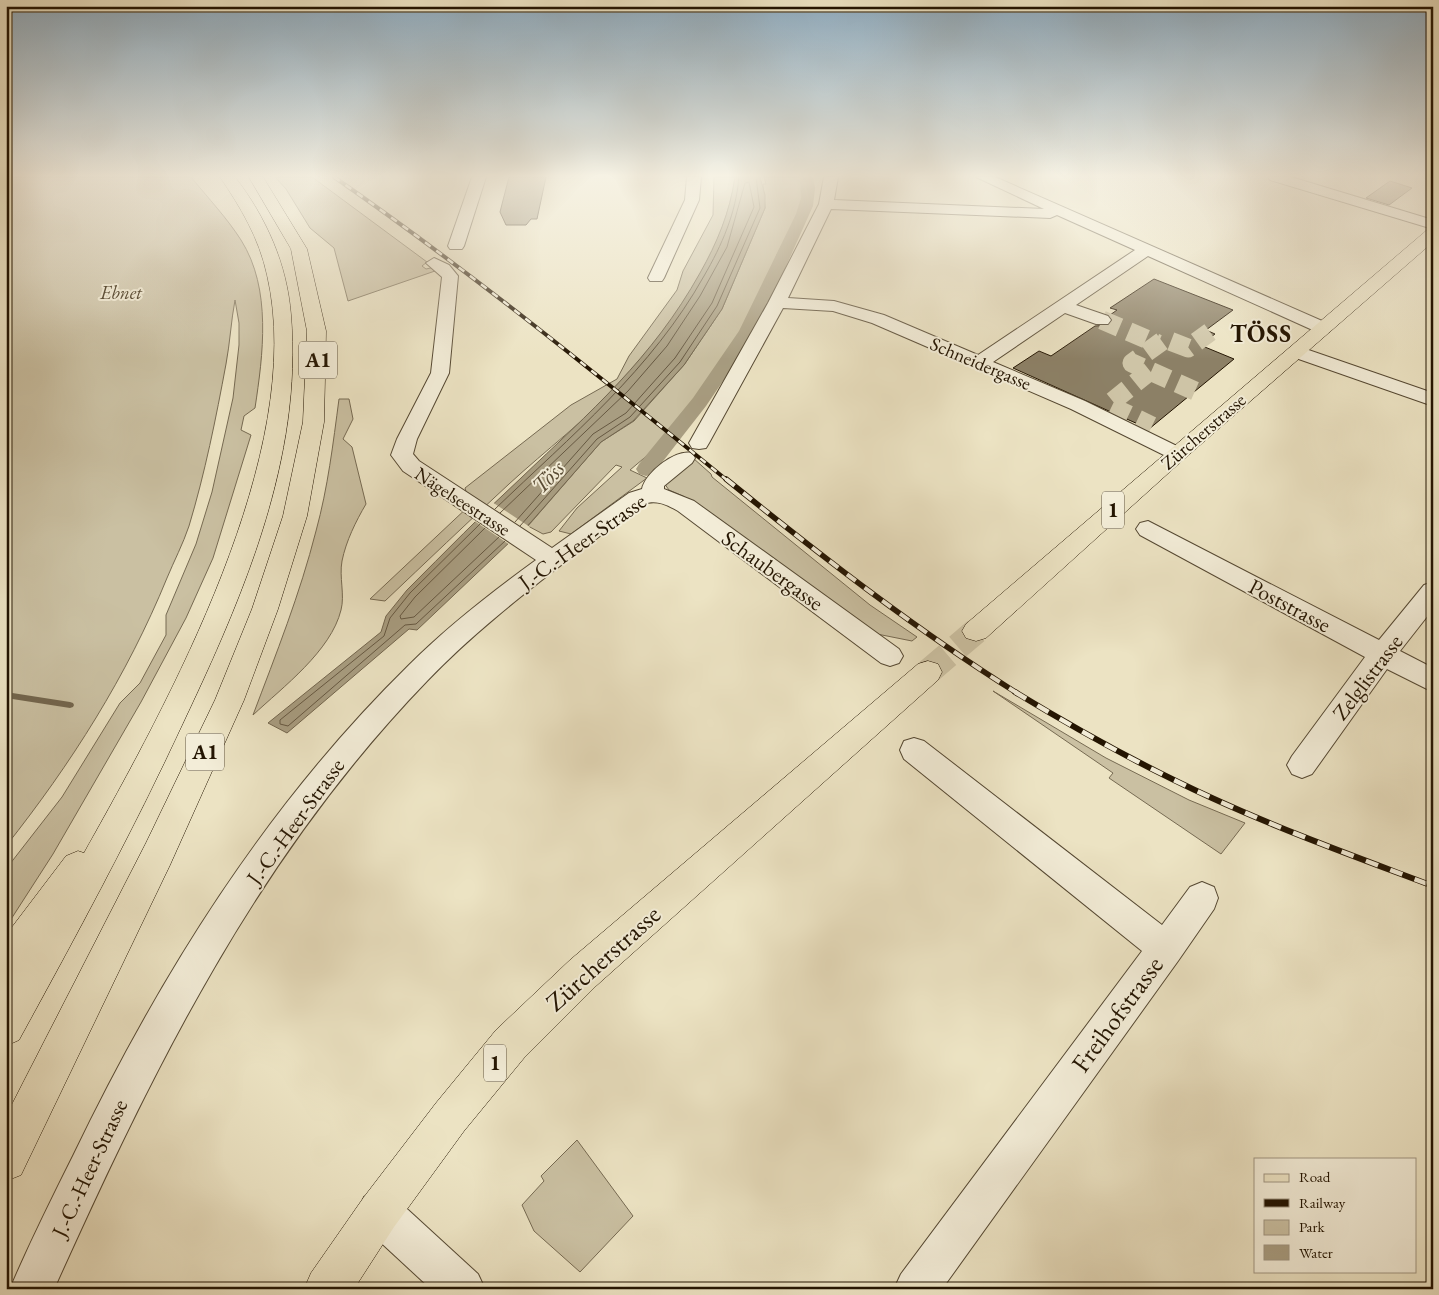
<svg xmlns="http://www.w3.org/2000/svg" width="1439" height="1295" font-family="'EB Garamond',serif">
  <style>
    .green { fill: #cac0a2; stroke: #766a52 }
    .water { fill: #a89d81; stroke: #73664e }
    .pier { fill: #ece3c3 }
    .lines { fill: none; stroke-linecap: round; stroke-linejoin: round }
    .shore { stroke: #665841; stroke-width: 1 }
    .stream { fill: #73664e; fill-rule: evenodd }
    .canal { fill: #a89d81; fill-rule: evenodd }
    .building { fill: #8c8066; stroke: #231401 }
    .minor-tunnel { stroke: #cec4a6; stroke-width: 19; stroke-dasharray: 19 10; stroke-linecap: butt }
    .major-tunnel { stroke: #cec4a6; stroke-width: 26; stroke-dasharray: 26 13; stroke-linecap: butt }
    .minor-casing { stroke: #554832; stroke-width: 2 }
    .major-casing { stroke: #231401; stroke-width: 1 }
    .highway-casing { stroke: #231401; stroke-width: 1 }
    .minor { fill: #f3edd8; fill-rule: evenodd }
    .major { fill: #ece3c3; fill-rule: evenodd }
    .highway { fill: #ece3c3; fill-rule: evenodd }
    .rail-far2-casing { stroke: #231401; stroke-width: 4 }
    .rail-far1-casing { stroke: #231401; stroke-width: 5.5 }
    .rail-casing { stroke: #231401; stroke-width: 6 }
    .rail-far2 { stroke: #f3edd8; stroke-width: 2.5; stroke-dasharray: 7; stroke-linecap: butt }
    .rail-far1 { stroke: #f3edd8; stroke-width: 4; stroke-dasharray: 11; stroke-linecap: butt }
    .rail { stroke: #f3edd8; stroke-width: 4.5; stroke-dasharray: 13; stroke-linecap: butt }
    .labels { text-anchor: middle; stroke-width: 4; stroke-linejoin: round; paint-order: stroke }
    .far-park-label { font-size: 19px; font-style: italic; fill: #5d5039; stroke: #f3edd8 }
    .far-street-label { font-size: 19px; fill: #231401; stroke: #f3edd8 }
    .shield { fill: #f3edd8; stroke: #615542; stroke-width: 1 }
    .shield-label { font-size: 21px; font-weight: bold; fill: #231401 }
    .street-label { font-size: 22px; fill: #231401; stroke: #f3edd8 }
    .far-district-label { font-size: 24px; font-weight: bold; letter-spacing: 1px; fill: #231401; stroke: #f3edd8 }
    .water-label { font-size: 24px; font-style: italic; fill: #584b34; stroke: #f3edd8 }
    .near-street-label { font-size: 26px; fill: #231401; stroke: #f3edd8 }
  </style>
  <rect width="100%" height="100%" fill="#ece3c3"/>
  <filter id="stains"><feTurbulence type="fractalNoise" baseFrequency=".004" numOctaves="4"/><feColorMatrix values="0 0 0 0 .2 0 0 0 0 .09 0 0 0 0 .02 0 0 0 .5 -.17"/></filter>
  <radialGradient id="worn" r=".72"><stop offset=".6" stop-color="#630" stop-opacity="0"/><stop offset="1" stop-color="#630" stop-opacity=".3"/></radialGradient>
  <g class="green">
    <path d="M6,177H191C208,198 227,218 241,240C272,289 263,355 255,408L244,416L241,430L251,435L213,558L186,618L141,702L53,854L6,927V869L62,797L120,703L140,683L166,635V615L196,544L212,492L233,398L239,345V323L235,300C231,321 230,343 226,364C216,418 205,473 189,526C183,544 174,561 167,578C127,676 71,764 6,846Z"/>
    <polygon points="275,177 312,177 427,262 422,266 426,269 435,267 435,271 348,301 334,248 310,228 286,189"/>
    <path d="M714,177H735C725,252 672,329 621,383C587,419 546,450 509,484C467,523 426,562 385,601L370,599L470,505L465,488L571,405L617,379L629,356L677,290L683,271L713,215Z"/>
    <polygon points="764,177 801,177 805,192 800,211 777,255 745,330 676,431 630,470 647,478 571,534 559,531 577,508 622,467 616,465 551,532 543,534 528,526 601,442 634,421 684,365 722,309 765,208 763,184 766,184"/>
    <path d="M339,399H349L353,419L343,439L352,447L366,504C356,521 346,541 342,561C339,577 345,595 341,610C331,651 283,687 253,715C276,654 300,594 316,531C328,487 333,444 339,399Z"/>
    <polygon points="693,458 711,474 712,477 870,605 917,637 912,641 877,634 866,628 683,496 669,490 664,483"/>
    <polygon points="993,691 1106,758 1189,800 1245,823 1221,854 1109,778 1113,773"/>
    <polygon points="577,1140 633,1216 580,1272 534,1231 522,1205 544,1181 541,1176"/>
  </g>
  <path class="water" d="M735,177H760L765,195V208L722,309L684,365L633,421L601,442L531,522L417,630L409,629L287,733L268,723L381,632L386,616L407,590C445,552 482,514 521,478C590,412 652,359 700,273C717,243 730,212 735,177Z"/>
  <polygon class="pier" points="492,502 530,527 510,545 473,520"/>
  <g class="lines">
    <g class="shore">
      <path d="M495,509C571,436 652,369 704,276C722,245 736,213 739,177"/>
      <polyline points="500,513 628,391 667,346 700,296 727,247 745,183 749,182 754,207 712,303 675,358 626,413 593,434 515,522"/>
      <polyline points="480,524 410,593 390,618 384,636 280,720 280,724 288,726 405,625 416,624 505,541"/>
      <polyline points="520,526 597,439 630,417 680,362 717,306 760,208 756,177"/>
      <polyline points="485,528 415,597 400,616 401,619 414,617 499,537"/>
    </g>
    <polygon class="stream" points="6,692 70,702 73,703 74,705 73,707 70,708 6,698"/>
    <polygon class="canal" points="800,177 813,177 815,188 813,206 757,331 706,406 653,474 646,476 639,474 636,469 639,464 693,398 739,331 796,214 801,198"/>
  </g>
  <g class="building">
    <polygon points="509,177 546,177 537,219 531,219 526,225 506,225 500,212"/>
    <polygon points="1390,181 1412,188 1389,205 1366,198"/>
    <polygon points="1154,279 1233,310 1206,330 1215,334 1200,345 1234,359 1149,429 1013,368 1039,351 1051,356 1095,326 1110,325 1113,320 1110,315 1117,310 1110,308"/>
  </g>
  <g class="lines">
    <g class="minor-tunnel">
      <polyline points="1102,320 1158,344"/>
      <polyline points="1150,371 1108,405 1152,426"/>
      <polyline points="1195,391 1132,363 1165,339 1188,348 1210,332"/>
    </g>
    <polyline class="major-tunnel" points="928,672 976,631"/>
    <defs>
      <g id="minor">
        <polygon points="472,177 486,177 464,246 462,249 450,249 448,246"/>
        <polygon points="687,177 701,177 699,200 664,278 662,281 650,281 648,278 685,200"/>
        <path d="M824,177H838L834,200L1044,209L976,177H995L1329,324L1332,328L1329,332H1317L1148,256L1076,305L1108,316L1111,320L1108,324H1096L1065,313L993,362L1085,401L1183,449L1187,454L1183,459L1176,461L1071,409L872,323L833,311L783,308L709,443L706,448L699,449L692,448L689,443L768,303L819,204ZM831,209L1050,218L1057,215L1135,250L978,355L884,315L834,301L788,298Z"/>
        <polygon points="1268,177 1291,177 1433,220 1433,229 1270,180"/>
        <path d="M434,258L449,265L458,276L449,373L417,439L413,454L419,461L552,548L629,493L642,489C645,473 675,449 692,453L695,458L692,463L664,486V489L694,501L899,649L903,656L899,663L890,666L881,663L678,511C668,505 656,499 644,504C637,507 630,514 623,519C606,531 590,544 573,556C522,595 471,635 427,681C256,858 154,1067 54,1289H10C29,1244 51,1200 73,1156C159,977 266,805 409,665C448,626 492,592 536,560L403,471L391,455L397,439L431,373L442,277L426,263Z"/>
        <polygon points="1297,346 1433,393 1433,406 1290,356 1288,352 1290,348"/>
        <polygon points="1148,521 1379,640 1424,585 1433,582 1433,609 1400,651 1433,668 1433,692 1387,669 1312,774 1302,778 1292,774 1287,765 1292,756 1365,657 1140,535 1136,529 1140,523"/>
        <polygon points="914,738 924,741 1162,925 1190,887 1202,882 1214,887 1218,898 1214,909 1178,961 942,1289 894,1289 901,1274 1142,951 904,759 900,750 904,741"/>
        <polygon points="379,1191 394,1197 478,1274 485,1289 431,1289 364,1227 358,1212 364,1197"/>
      </g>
      <g id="major">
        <polygon points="1433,228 1433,242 1184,459 986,638 976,641 966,638 962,631 966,624 1427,230"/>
        <polygon points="928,661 938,664 942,672 938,680 596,986 524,1058 464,1131 394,1227 354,1289 304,1289 311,1273 364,1197 436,1103 496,1030 570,960 918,664"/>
      </g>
      <g id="highway">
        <path d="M220,177H235C266,217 287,264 291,315C303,458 243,596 183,723C133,831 76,936 19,1040L6,1046V989L11,981L6,983V935L66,856L78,851L84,853C168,703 308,451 267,275C259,238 241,208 220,177Z"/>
        <polygon points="249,177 263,177 307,249 326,331 324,422 307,516 278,609 244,700 170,865 21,1175 6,1181 6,1116 146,843 215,700 252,609 283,516 303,422 307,331 291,249"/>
      </g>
    </defs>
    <use href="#minor" class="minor-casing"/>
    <use href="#major" class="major-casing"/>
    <use href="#highway" class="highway-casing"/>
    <use href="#minor" class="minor"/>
    <use href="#major" class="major"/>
    <use href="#highway" class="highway"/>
    <defs>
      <path id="rail-far2" d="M334,177C471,272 599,376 728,481"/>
      <path id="rail-far1" d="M726,479C820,555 915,629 1017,693"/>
      <path id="rail" d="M1015,692C1079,731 1144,767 1212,798C1284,831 1359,858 1433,886"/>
    </defs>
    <use href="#rail-far2" class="rail-far2-casing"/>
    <use href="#rail-far1" class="rail-far1-casing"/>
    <use href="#rail" class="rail-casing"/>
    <use href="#rail-far2" class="rail-far2"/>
    <use href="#rail-far1" class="rail-far1"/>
    <use href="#rail" class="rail"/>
  </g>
  <linearGradient id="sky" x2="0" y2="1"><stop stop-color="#8eabbf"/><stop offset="0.49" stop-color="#f6f2e4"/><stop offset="1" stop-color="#f6f2e4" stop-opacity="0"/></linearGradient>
  <rect width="1439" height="359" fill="url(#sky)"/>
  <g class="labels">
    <g class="far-park-label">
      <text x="121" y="299">Ebnet</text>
    </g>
    <g class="far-street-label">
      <text transform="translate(981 363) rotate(23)" y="7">Schneidergasse</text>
      <text transform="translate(1203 431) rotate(-41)" y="7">Zürcherstrasse</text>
      <text transform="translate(463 501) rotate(33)" y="7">Nägelseestrasse</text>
    </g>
    <g class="shield">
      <rect x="299" y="341.5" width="38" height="37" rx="4"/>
      <rect x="1102" y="491.5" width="22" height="37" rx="4"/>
      <rect x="186" y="733.5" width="38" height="37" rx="4"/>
      <rect x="484" y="1044.5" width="22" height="37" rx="4"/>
    </g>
    <g class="shield-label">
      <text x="318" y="367">A1</text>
      <text x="1113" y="517">1</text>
      <text x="205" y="759">A1</text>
      <text x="495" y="1070">1</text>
    </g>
    <g class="street-label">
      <text transform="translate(582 541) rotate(-35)" y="8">J.-C.-Heer-Strasse</text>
      <text transform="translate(773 570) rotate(36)" y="8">Schaubergasse</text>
      <text transform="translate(1290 605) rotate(28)" y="8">Poststrasse</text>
      <text transform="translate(1367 677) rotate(-53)" y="8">Zelglistrasse</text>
      <text transform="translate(295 821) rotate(-54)" y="8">J.-C.-Heer-Strasse</text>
      <text transform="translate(89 1168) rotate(-65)" y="8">J.-C.-Heer-Strasse</text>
    </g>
    <g class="far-district-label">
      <text x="1261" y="342">TÖSS</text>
    </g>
    <g class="water-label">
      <text transform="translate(548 477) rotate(-46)" y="8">Töss</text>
    </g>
    <g class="near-street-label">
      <text transform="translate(603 958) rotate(-42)" y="9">Zürcherstrasse</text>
      <text transform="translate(1117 1014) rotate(-54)" y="9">Freihofstrasse</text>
    </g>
  </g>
  <rect width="1439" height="1295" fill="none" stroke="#ece3c3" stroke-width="25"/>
  <rect x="8" y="8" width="1424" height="1280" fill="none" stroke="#231401" stroke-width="2.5"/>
  <rect x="12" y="12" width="1414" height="1270" fill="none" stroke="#231401"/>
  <rect x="1254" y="1158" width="162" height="115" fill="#f3edd8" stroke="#a09682"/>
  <rect x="1264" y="1174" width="25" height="8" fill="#ece3c3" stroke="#a09682"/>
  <text x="1299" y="1182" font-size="15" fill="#231401">Road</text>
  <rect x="1264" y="1199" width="25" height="8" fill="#231401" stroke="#a09682"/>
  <text x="1299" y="1208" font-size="15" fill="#231401">Railway</text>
  <rect x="1264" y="1220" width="25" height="15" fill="#cac0a2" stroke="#a09682"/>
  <text x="1299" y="1232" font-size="15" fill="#231401">Park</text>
  <rect x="1264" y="1245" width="25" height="15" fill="#a89d81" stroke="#a09682"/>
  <text x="1299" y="1258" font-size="15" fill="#231401">Water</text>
  <rect width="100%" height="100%" filter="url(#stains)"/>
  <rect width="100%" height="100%" fill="url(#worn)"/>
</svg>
